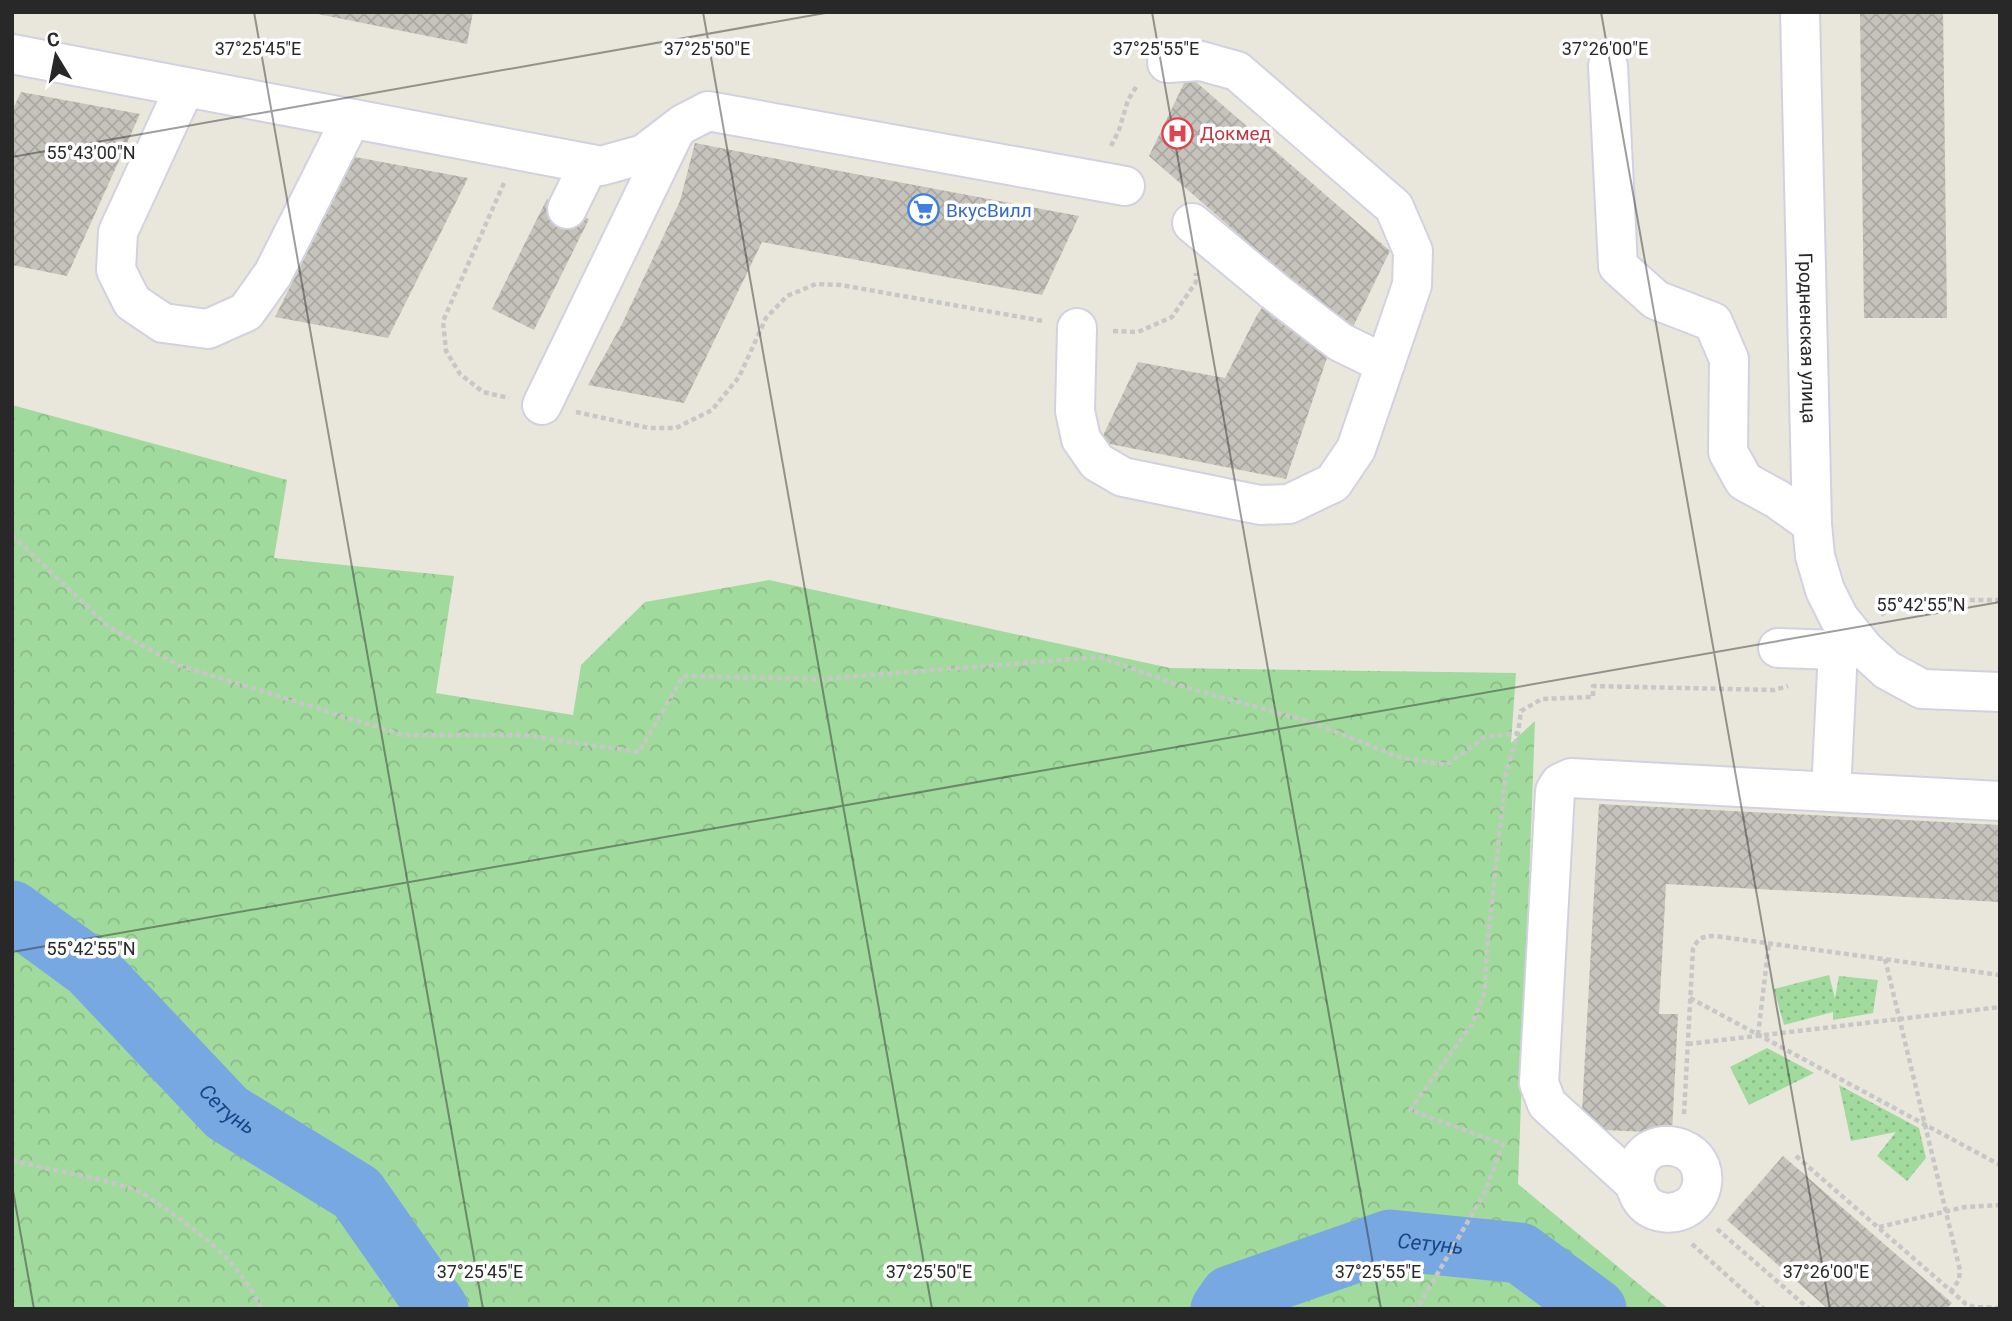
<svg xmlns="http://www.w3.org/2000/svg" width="2012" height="1321" font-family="Roboto,sans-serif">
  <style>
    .grass { fill: url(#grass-dots) }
    .forest { fill: url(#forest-crowns) }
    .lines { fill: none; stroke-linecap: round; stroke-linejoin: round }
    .river { stroke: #78a8e1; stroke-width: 61 }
    .building { fill: url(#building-cross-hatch) }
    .minor-casing { stroke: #d2d1e0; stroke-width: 42 }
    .path { stroke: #c7c7c7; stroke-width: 4.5; stroke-dasharray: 5 3.5; stroke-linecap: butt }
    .minor { stroke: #fff; stroke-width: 38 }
    .ticks { fill: none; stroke: #282828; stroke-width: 2; stroke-opacity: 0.45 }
    .labels { text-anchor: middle; stroke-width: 7; stroke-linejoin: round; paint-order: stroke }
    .health-label { font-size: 19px; fill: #be3a42; stroke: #fff; text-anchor: start }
    .shop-label { font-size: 19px; fill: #366cbe; stroke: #fff; text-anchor: start }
    .street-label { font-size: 19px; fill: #282828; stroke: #fff }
    .water-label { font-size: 21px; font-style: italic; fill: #1b4589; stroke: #fff }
    .ticks-label { font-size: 18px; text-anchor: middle; fill: #282828; stroke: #fff; stroke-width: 7; stroke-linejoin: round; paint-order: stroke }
  </style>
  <defs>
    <pattern id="grass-dots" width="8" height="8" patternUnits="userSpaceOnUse" patternTransform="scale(1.75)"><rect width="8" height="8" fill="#a1da9d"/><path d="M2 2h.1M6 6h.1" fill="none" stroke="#8bbb87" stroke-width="1.8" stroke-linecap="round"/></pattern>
    <pattern id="forest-crowns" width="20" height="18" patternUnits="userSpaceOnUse" patternTransform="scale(1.75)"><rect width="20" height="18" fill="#a1da9d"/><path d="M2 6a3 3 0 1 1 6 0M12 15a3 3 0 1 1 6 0" fill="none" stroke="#8bbb87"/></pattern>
    <pattern id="building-cross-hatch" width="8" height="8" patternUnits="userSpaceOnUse" patternTransform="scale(1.75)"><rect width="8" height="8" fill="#c5c3bb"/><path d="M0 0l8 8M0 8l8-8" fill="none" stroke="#a9a8a1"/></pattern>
  </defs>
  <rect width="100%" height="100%" fill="#e9e7db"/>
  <g class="grass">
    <polygon points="1829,975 1835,998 1839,976 1878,980 1873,1013 1833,1020 1833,1012 1784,1025 1774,989"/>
    <polygon points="1767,1048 1814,1073 1749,1105 1730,1067"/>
    <polygon points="1839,1085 1919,1128 1926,1158 1907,1181 1877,1156 1896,1132 1851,1141"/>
  </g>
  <polygon class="forest" points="12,405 287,480 274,558 454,576 436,693 573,715 581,665 645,602 769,580 1170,668 1516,673 1511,743 1535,721 1518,1184 1669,1309 12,1309"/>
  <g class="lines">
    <g class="river">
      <path id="s1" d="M12,911L90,968L227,1113L357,1193L438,1309"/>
      <path id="s2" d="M1221,1309L1230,1296L1390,1240L1520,1253L1596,1309"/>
    </g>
  </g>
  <g class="building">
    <polygon points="308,12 473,12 467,44"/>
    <polygon points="1860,12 1943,12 1947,318 1864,318"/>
    <polygon points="1188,75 1390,251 1352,329 1329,352 1286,479 1100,442 1138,362 1225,378 1257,315 1285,275 1149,156"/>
    <polygon points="21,92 140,114 67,276 12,265 12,111"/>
    <polygon points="695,143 813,166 1079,216 1042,295 762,242 684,403 588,385 622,324 680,201"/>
    <polygon points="355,157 468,178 388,338 275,317"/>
    <polygon points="547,199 589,219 534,330 492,309"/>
    <polygon points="1599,804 2000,825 2000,902 1666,884 1659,1014 1678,1014 1672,1133 1581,1129"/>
    <polygon points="1783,1156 1952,1303 1946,1309 1828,1309 1727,1220"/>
  </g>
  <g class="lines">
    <defs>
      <g id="minor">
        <path id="s3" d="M1800,12L1812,524L1815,556L1825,590L1839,618L1864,649L1887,670L1922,689L2000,692"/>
        <polyline points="12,54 601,166 644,154 683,124 708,111 1125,186"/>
        <polyline points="1608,66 1618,266 1656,300 1713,322 1729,359 1728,452 1744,481 1777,499 1812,524"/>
        <polyline points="185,87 118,232 116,270 132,302 163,323 208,329 246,312 273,274 351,119"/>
        <polyline points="567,209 589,164"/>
        <polyline points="1192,223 1274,291 1340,342 1385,364"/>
        <polyline points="1077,328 1075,411 1081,439 1097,462 1123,477 1260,505 1289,504 1333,483 1356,449 1412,285 1413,251 1394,207 1237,71 1201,61 1167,63"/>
        <polyline points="542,405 674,133"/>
        <polyline points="1778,648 1838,650"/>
        <polyline points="1831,792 1838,650 1850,634"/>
        <path d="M1634,1183C1635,1178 1635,1172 1637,1167C1649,1131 1707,1144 1702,1183C1701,1192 1696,1201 1689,1206C1674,1217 1651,1214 1641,1199C1638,1194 1636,1188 1634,1183L1547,1104L1539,1083L1555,791L1560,783L1571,778L2000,801"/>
      </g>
    </defs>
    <use href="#minor" class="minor-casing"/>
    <g class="path">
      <polyline points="1111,146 1119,130 1128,100 1138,84"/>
      <polyline points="504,183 443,321 446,351 460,374 483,392 509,398"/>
      <polyline points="1113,331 1138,332 1172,317 1196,282 1196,273"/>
      <polyline points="576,412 649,428 676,428 712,410 739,377 766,318 787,296 816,284 841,285 1043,321"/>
      <polyline points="12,535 110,628 178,665 403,735 522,735 639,752 683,676 821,679 1099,657 1184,687 1308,721 1399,757 1446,765 1485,737 1518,733"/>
      <polyline points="1881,615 1903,600 2000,600"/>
      <polyline points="1885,959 1960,1270 1959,1280 1951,1291"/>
      <polyline points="1690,998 2000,1165"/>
      <polyline points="1758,1035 1769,943"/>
      <polyline points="1688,1044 2000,1007"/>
      <path d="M1684,1114L1693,949C1698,938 1703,936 1715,936L2000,975"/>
      <polyline points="1796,1156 1966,1304 1974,1307 2000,1308"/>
      <path d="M12,1160C52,1171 94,1176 133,1189C143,1192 152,1200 161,1206C200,1232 242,1264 261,1309"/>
      <polyline points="1879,1227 1965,1207 2000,1205"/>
      <polyline points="1717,1229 1809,1309"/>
      <polyline points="1692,1244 1764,1309"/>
      <polyline points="1411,1309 1421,1302 1485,1192 1503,1144 1410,1110 1472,1024 1484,994 1488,938 1506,773 1518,733 1521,711 1542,699 1593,697 1593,686 1774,690 1788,686"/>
    </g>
    <use href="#minor" class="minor"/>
  </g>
  <path class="ticks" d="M254,12L483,1309M703,12L932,1309M1152,12L1381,1309M1601,12L1830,1309M12,157L831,12M12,952L2000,602M12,1185L34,1309"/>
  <defs>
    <symbol id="hospital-ring" viewBox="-11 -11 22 22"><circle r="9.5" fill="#fff" stroke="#e0444e" stroke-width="1.5"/><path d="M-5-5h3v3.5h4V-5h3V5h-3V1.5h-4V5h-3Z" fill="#e0444e"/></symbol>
    <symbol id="supermarket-ring" viewBox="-11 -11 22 22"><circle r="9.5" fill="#fff" stroke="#3f7fe0" stroke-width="1.5"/><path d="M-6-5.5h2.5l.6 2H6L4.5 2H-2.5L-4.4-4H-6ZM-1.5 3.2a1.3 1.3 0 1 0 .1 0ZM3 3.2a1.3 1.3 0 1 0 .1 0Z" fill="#3f7fe0"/></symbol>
  </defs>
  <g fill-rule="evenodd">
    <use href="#hospital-ring" x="1160" y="116" width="35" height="35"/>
    <use href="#supermarket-ring" x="906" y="192" width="35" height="35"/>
  </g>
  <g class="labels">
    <g class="health-label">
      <text x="1200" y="140">Докмед</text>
    </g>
    <g class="shop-label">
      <text x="946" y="217">ВкусВилл</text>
    </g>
    <g class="street-label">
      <text dy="7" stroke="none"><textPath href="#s3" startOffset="326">Гродненская улица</textPath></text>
    </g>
    <g class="water-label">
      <text dy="7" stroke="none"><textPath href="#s1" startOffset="294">Сетунь</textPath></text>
      <text dy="7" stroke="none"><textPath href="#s2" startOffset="226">Сетунь</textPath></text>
    </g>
  </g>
  <g class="ticks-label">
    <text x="258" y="55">37°25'45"E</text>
    <text x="707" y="55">37°25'50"E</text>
    <text x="1156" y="55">37°25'55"E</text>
    <text x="1605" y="55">37°26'00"E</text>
    <text x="91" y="159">55°43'00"N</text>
    <text x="1921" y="611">55°42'55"N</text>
    <text x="91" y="955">55°42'55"N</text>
    <text x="480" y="1278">37°25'45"E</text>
    <text x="929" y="1278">37°25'50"E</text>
    <text x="1378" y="1278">37°25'55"E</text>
    <text x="1826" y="1278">37°26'00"E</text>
  </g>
  <rect width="2012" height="1321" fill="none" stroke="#282828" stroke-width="28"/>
  <g transform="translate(56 56) rotate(350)" stroke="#ffffff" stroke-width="5" paint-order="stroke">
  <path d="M0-5L12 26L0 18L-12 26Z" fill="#282828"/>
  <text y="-10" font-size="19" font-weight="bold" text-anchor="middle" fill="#282828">С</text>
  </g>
</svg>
